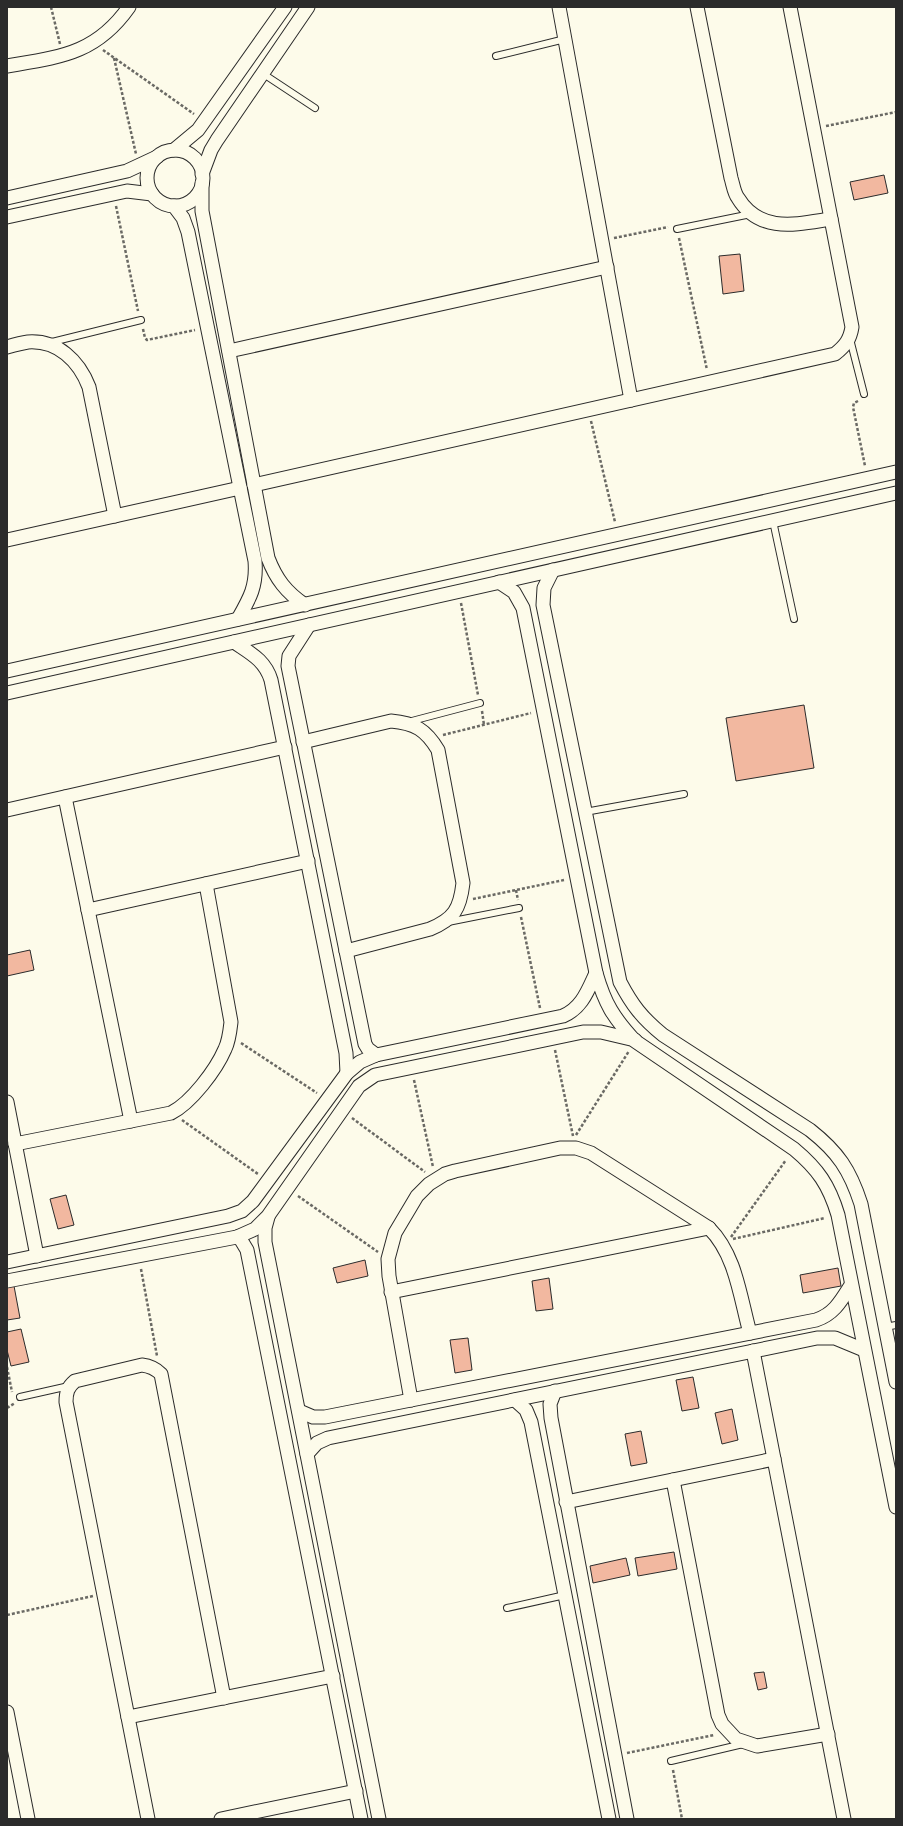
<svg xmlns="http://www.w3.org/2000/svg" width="903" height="1826" font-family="Poppins,sans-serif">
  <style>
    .building { fill: #f2b8a0; stroke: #2b2b2b }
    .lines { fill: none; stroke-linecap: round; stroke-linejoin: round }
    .service-casing { stroke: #2b2b2b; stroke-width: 8 }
    .minor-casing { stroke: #2b2b2b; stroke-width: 15 }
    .path { stroke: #6a6964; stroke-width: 2.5; stroke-dasharray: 3 2; stroke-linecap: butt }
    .service { stroke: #fdfbea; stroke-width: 6 }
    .minor { stroke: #fdfbea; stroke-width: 13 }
  </style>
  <rect width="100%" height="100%" fill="#fdfbea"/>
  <g class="building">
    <polygon points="884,175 888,193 854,200 850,182"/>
    <polygon points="740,254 744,291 723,294 719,256"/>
    <polygon points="804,705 814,768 736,781 726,718"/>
    <polygon points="30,950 34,970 7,976 7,955"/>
    <polygon points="66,1195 74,1225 58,1229 50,1199"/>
    <polygon points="365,1260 368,1276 337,1283 333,1268"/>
    <polygon points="838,1268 841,1286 803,1293 800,1275"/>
    <polygon points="549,1278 553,1309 536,1311 532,1281"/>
    <polygon points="14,1286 20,1318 7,1320 7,1287"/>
    <polygon points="21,1329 29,1362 11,1366 7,1350 7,1332"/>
    <polygon points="468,1338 472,1370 455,1373 450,1340"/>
    <polygon points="693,1377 699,1408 682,1411 676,1380"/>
    <polygon points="732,1409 738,1440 722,1444 715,1413"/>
    <polygon points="641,1431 647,1463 631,1466 625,1434"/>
    <polygon points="674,1552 677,1569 638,1576 635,1558"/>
    <polygon points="626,1558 630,1575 593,1583 590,1566"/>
    <polygon points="764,1672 767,1688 758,1690 754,1673"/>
  </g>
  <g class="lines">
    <defs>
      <g id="service">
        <polyline points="496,56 565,39"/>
        <polyline points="262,73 315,108"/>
        <polyline points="677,229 751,214"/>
        <polyline points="850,339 864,394"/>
        <polyline points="48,343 141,320"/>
        <polyline points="773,521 794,619"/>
        <polyline points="408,722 480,703"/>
        <polyline points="585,812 684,794"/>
        <polyline points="448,922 519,908"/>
        <polyline points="885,1327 896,1325"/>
        <polyline points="20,1397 69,1386"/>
        <polyline points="507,1608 565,1595"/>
        <polyline points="671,1761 743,1744"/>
      </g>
      <g id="minor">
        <polyline points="559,7 631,400"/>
        <path d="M697,7L731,178C733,184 734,193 738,198C760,234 797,224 831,219"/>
        <path d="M7,66C60,57 96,54 129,7"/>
        <polyline points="174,150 198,130 285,7"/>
        <circle cx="175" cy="178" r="28"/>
        <polyline points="202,174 211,150 217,140 308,7"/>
        <path d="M202,183V211L268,558C276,579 286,592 305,605"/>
        <polyline points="7,198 127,171 157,157"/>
        <path d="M174,206L183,218L188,232L255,561C257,586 250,598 238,619"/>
        <polyline points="7,217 127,191 152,194"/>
        <path d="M7,347C14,345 21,343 28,342C58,340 79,361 89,387L115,516"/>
        <polyline points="229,351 607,267"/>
        <path d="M254,485L835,354C845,346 850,340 852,327L790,7"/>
        <polyline points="7,540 240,488"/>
        <path d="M553,570L544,588L543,605L620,982C632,1005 642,1018 663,1035L810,1130C838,1152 850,1170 861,1204L896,1382"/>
        <path d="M499,582L514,592L523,608L596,973C605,1004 613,1017 635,1041L794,1149C818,1169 829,1185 838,1215L896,1507"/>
        <polyline points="309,625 289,656 288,666 365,1044 368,1049 376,1055"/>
        <path d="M234,642C250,653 265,660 271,680L346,1053L347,1073"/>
        <polyline points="7,671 896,472"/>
        <polyline points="7,693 896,493"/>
        <path d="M303,742L391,721C415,723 426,730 438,750L463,883C460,909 454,919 430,929L346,951"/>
        <polyline points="65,797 131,1121"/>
        <polyline points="7,810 285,747"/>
        <polyline points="88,910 308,861"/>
        <polyline points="7,1102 37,1256"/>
        <path d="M15,1144L171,1113C191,1103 216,1070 225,1049C229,1041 230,1031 231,1022L206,884"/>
        <polyline points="268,1217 265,1228 265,1242 379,1819"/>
        <polyline points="237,1237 241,1240 247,1250 361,1819"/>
        <path d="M7,1262L228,1216L242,1211L253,1201L347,1073L360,1062L376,1055L563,1016C582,1008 588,990 596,973"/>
        <polyline points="7,1281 237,1237 255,1229 268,1216 359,1086 375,1075 583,1032 601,1032 635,1040"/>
        <polyline points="391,1292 709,1228"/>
        <polyline points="753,1351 844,1819"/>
        <polyline points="555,1391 550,1404 551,1418 627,1819"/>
        <path d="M411,1400L389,1276L388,1259L395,1233L417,1196L429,1184L445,1174L455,1171L560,1148H576L591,1153L709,1228C736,1255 740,1297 750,1333"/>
        <polyline points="515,1400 526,1410 531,1422 609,1819"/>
        <path d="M299,1411L313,1417H325L816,1320C834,1314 841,1301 851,1285"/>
        <polyline points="307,1454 317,1443 328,1438 817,1338 835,1338 864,1350"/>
        <polyline points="673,1480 718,1715 722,1724 736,1739 757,1746 828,1734"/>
        <polyline points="566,1502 774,1459"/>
        <polyline points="7,1712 28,1819"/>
        <polyline points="128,1717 333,1676"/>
        <path d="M148,1819L66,1402C66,1392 68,1387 75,1381L142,1365C150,1366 155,1368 161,1374L224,1698"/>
        <polyline points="221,1819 356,1791"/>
      </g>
    </defs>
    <use href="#service" class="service-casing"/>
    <use href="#minor" class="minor-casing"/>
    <g class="path">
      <polyline points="51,7 60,44"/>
      <polyline points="103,50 194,114"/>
      <polyline points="114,58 136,154"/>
      <polyline points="826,126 896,112"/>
      <polyline points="116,206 138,311"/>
      <polyline points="614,238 668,227"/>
      <polyline points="679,238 707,370"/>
      <polyline points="143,329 145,338 147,340 195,330"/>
      <polyline points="858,401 854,403 853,407 865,466"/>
      <polyline points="591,421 615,522"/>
      <polyline points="461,603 478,695"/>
      <polyline points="482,711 484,725"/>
      <polyline points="443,735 531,713"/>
      <polyline points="516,890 518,900"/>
      <polyline points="473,899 564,880"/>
      <polyline points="521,917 540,1008"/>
      <polyline points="241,1043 317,1093"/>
      <polyline points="555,1050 573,1136"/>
      <polyline points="414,1080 433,1167"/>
      <polyline points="352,1118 425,1172"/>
      <polyline points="182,1120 258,1174"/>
      <polyline points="576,1135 629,1051"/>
      <polyline points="298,1196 378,1252"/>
      <polyline points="731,1237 786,1160"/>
      <polyline points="733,1239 825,1218"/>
      <polyline points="141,1269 157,1356"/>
      <polyline points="7,1367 12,1392"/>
      <polyline points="7,1408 15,1403"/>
      <polyline points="7,1615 93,1596"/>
      <polyline points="627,1753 714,1735"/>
      <polyline points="673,1770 682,1819"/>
    </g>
    <use href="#service" class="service"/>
    <use href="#minor" class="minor"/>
  </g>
  <rect width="903" height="1826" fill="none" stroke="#2b2b2b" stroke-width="16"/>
</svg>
